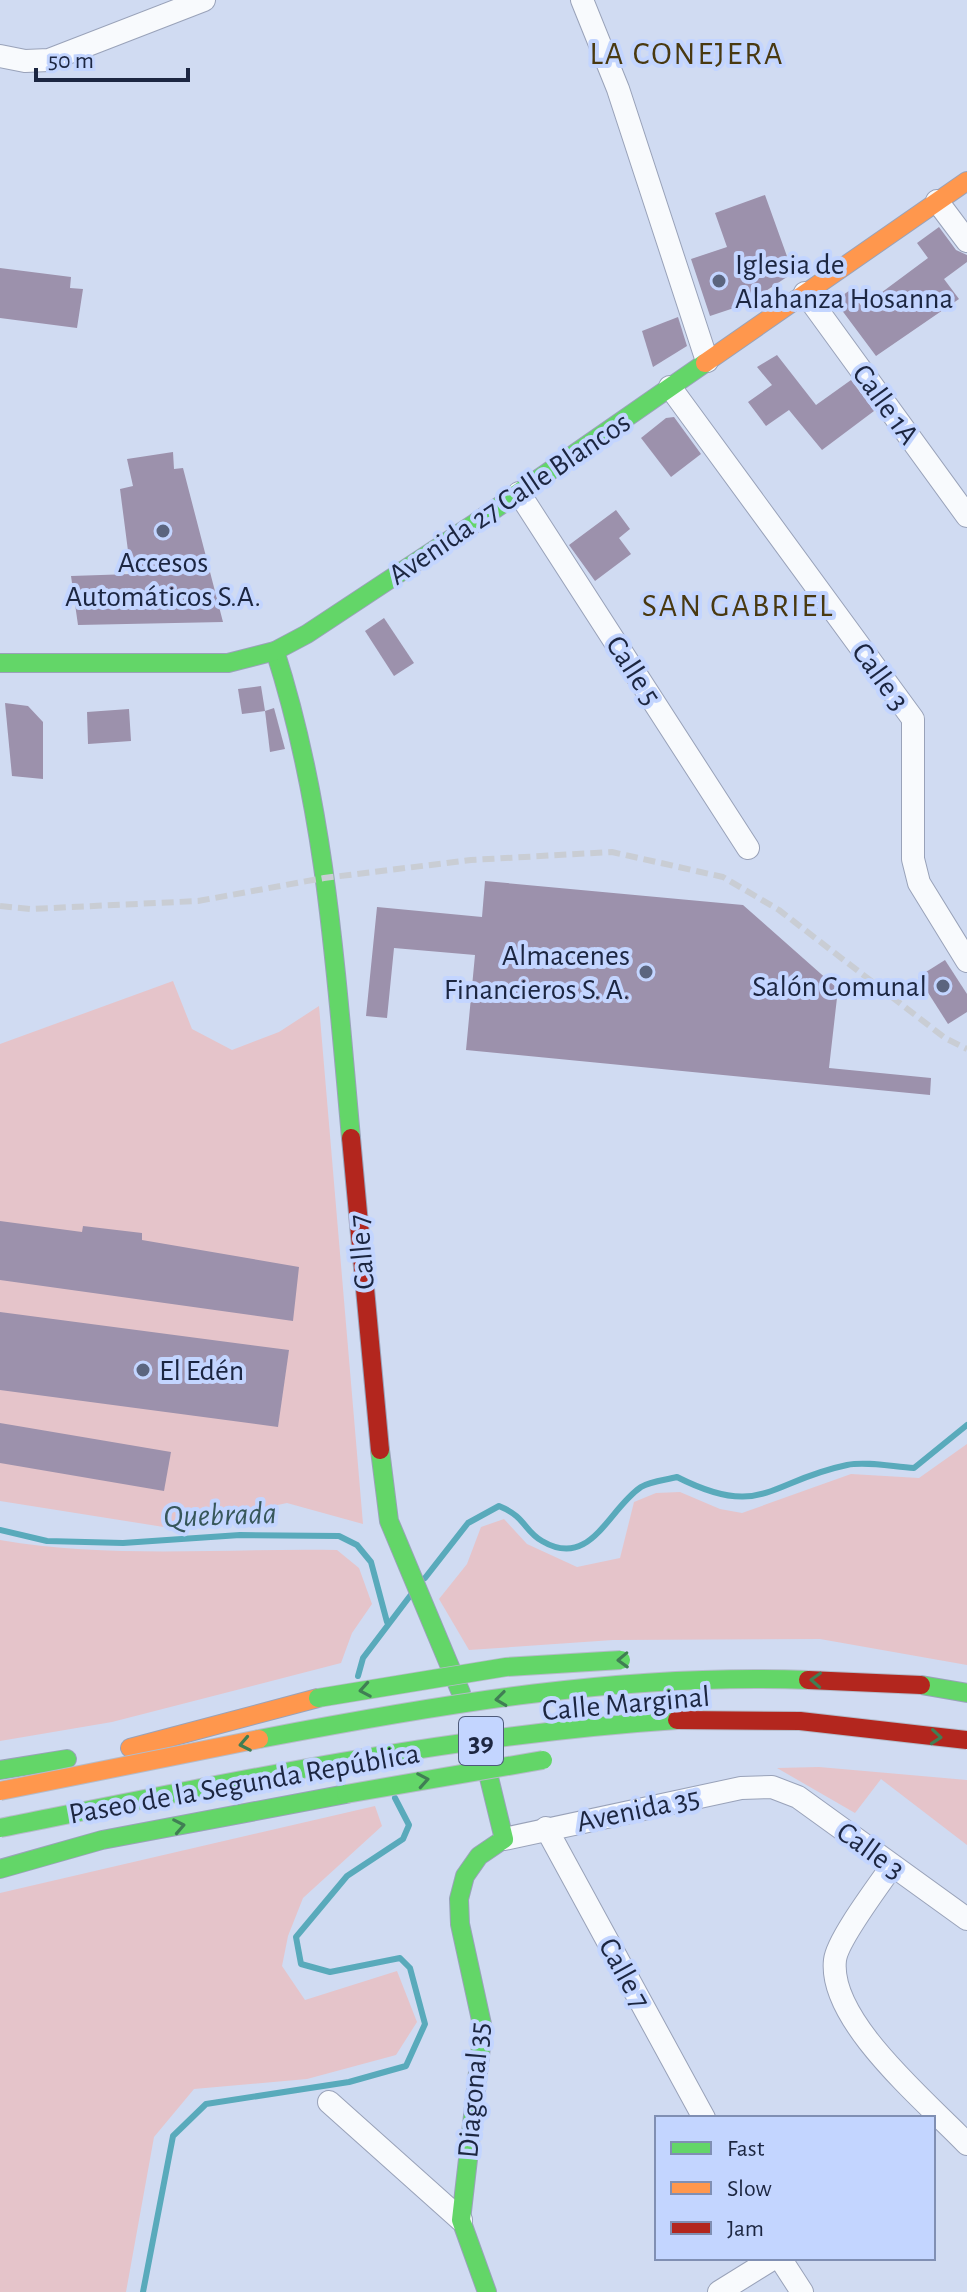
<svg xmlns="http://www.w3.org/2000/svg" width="967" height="2292" font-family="'Alegreya Sans',sans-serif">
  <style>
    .green { fill: #e5c4ca }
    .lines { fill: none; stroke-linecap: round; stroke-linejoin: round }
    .stream { stroke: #59aabb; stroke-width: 6 }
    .building { fill: #9c91ac }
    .street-casing { stroke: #99a2b9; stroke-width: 24 }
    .fast-casing { stroke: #99a2b9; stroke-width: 20 }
    .slow-casing { stroke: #99a2b9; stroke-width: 20 }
    .jam-casing { stroke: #99a2b9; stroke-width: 20 }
    .street { stroke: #f8fafd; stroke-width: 22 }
    .fast { stroke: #63d668; stroke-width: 18 }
    .slow { stroke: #ff974d; stroke-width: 18 }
    .jam { stroke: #b3261e; stroke-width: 18 }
    .rail { stroke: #c9cdd4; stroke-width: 6; stroke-dasharray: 12 6; stroke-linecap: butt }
    .fast-bridge-casing { stroke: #b4bbc9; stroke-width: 20; stroke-linecap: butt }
    .slow-bridge-casing { stroke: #b4bbc9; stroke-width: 20; stroke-linecap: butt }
    .jam-bridge-casing { stroke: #b4bbc9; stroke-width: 20; stroke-linecap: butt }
    .fast-bridge { stroke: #63d668; stroke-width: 18 }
    .slow-bridge { stroke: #ff974d; stroke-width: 18 }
    .jam-bridge { stroke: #b3261e; stroke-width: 18 }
    .oneway { stroke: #407e54 }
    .poi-dot { fill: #5b657f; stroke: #c3d5ff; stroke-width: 3 }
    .labels { text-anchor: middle; stroke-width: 8; stroke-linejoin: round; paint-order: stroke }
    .shield { fill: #c3d5ff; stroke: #4e5a7a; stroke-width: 2 }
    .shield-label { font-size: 28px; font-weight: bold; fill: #1c2641 }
    .poi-label { font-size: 30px; fill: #1c2641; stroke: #c3d5ff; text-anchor: start }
    .street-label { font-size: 30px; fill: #1c2641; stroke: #c3d5ff }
    .neighbourhood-label { font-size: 32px; letter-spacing: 2px; fill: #493911; stroke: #c3d5ff }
    .water-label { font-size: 32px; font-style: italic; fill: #37575b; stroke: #c3d5ff }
  </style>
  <rect width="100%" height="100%" fill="#d0dbf2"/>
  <g class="green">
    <polygon points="173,981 192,1029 232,1050 279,1032 319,1006 363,1524 287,1503 170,1528 0,1501 0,1044"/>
    <polygon points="967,1444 967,1665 820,1639 613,1640 469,1650 439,1599 467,1564 481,1527 504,1519 527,1544 577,1567 620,1558 634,1502 656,1493 680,1492 720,1509 742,1513 851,1474 919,1478"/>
    <path d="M0,1540C111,1559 225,1548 337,1550L359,1568L372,1604L352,1633L341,1663L112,1722L0,1741Z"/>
    <polygon points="819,1767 967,1780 967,1845 881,1779 855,1813 777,1768"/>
    <polygon points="375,1806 382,1826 303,1898 288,1936 282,1966 305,2000 397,1971 417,2022 396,2055 307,2079 194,2089 154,2137 126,2292 0,2292 0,1893"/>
  </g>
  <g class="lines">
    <g class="stream">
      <polyline points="0,1530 47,1541 123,1543 240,1535 339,1536 357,1545 371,1562 387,1622"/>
      <path d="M425,1578L468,1523L499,1506C526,1517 524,1531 542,1541C591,1570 608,1509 641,1487C651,1481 666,1480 677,1477C762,1520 769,1481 847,1465C867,1461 894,1467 914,1468L967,1425"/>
      <polyline points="358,1676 363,1658 410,1596"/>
      <polyline points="143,2292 173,2136 206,2104 349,2082 406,2066 425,2024 410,1968 400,1958 330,1972 301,1964 296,1937 347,1876 403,1839 409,1825 395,1798"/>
    </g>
  </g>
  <g class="building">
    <polygon points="765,195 793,273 746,304 710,316 691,259 727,247 715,213"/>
    <polygon points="939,227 956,250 967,255 967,262 944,279 959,299 876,356 835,301 850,290 862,307 928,258 917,243"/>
    <polygon points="0,268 71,277 70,288 83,289 77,328 0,318"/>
    <polygon points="678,317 687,346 653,367 642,331"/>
    <polygon points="777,355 816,405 851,380 874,411 822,450 789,410 766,426 748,402 772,385 757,367"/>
    <polygon points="674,417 701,454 671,477 641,438 666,418"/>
    <polygon points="173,452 174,469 183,468 223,622 78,625 71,576 131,574 120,489 133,486 127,459"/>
    <polygon points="616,510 630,529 619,538 631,554 595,581 569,545"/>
    <polygon points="384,618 414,663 394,676 365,631"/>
    <polygon points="261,686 265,711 242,714 238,689"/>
    <polygon points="5,703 28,706 43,722 43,779 12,776"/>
    <polygon points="274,708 285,749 270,752 265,711"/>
    <polygon points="129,709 131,741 88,744 87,712"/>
    <polygon points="485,881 743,905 838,989 829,1068 931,1078 930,1095 466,1050 475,955 394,948 387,1018 366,1016 377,907 482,917"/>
    <polygon points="945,960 967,994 967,1012 948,1024 918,977"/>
    <polygon points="0,1221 82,1232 83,1226 142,1233 142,1240 299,1267 293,1321 0,1280"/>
    <polygon points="0,1312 289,1350 278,1427 0,1390"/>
    <polygon points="0,1423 171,1452 164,1491 0,1463"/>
  </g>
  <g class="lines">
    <defs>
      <g id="street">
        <polyline points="582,0 618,89 707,361"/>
        <polyline points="0,56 25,61 49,60 204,0"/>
        <polyline points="937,201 967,241"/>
        <polyline points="805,293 967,516"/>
        <polyline points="670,387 913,719 913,859 919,883 967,961"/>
        <polyline points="519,493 748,848"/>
        <polyline points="546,1828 704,2118"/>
        <polyline points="504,1839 741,1788 772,1787 798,1797 967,1919"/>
        <path d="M892,1866C879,1885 837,1940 835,1960C828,2021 927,2102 967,2144"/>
        <polyline points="329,2102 461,2220"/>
        <polyline points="780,2258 802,2292"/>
        <polyline points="719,2292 774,2258"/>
      </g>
      <g id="fast">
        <path d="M275,651C326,809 336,973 351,1138"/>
        <polyline points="0,663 228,663 275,651 307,634 475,523 705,363"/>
        <polyline points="380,1450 389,1521 461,1693"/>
        <polyline points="921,1685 967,1693"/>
        <polyline points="482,1749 504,1839 479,1856 465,1876 459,1899 460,1924 483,2029 461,2220 487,2292"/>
        <polyline points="0,1770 67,1759"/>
        <polyline points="0,1869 102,1840 346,1794"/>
      </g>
      <g id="slow">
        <polyline points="705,363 967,181"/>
        <polyline points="130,1748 318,1698"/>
      </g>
      <polyline id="jam" points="351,1138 380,1450"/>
    </defs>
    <use href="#street" class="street-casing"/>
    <use href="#fast" class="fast-casing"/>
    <use href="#slow" class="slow-casing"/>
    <use href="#jam" class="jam-casing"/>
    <use href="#street" class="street"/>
    <use href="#fast" class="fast"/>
    <use href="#slow" class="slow"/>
    <use href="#jam" class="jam"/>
    <polyline class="rail" points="0,906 31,909 198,901 324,878 471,860 612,852 723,877 779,910 945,1038 967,1049"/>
    <defs>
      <g id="fast-bridge">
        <polyline points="318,1698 506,1667 621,1660"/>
        <path d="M259,1739C441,1704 623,1673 808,1680"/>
        <polyline points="346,1794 543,1760"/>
        <path d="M0,1828C224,1783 449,1735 677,1720"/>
      </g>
      <polyline id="slow-bridge" points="0,1791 259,1739"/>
      <g id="jam-bridge">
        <polyline points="808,1680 921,1685"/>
        <polyline points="677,1720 800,1721 967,1740"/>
      </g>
    </defs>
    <use href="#fast-bridge" class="fast-bridge-casing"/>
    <use href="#slow-bridge" class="slow-bridge-casing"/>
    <use href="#jam-bridge" class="jam-bridge-casing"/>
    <use href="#fast-bridge" class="fast-bridge"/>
    <use href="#slow-bridge" class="slow-bridge"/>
    <use href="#jam-bridge" class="jam-bridge"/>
  </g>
  <defs><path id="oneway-chevron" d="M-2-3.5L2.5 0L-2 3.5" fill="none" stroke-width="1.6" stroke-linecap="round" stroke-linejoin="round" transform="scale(2)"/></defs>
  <g class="oneway">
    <use href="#oneway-chevron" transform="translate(623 1660) rotate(178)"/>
    <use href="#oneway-chevron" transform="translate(816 1680) rotate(-177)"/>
    <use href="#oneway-chevron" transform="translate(365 1690) rotate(170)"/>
    <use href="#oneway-chevron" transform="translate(501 1699) rotate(173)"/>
    <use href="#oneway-chevron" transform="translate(936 1737) rotate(5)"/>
    <use href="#oneway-chevron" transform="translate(245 1744) rotate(169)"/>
    <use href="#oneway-chevron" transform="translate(423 1780) rotate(-10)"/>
    <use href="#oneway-chevron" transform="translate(179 1826) rotate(-11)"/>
  </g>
  <g class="poi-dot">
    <circle cx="719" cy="281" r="8"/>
    <circle cx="163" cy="531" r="8"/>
    <circle cx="646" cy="972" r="8"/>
    <circle cx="943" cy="986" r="8"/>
    <circle cx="143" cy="1370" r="8"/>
  </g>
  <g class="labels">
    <rect class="shield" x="459" y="1717" width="44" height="48" rx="6"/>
    <g class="shield-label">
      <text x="481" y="1751">39</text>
    </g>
    <g class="poi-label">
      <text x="735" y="274">Iglesia de<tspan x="735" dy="34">Alahanza Hosanna</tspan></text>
      <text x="163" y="572" text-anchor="middle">Accesos<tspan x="163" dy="34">Automáticos S.A.</tspan></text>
      <text x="630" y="965" text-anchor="end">Almacenes<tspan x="630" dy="34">Financieros S. A.</tspan></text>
      <text x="927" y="996" text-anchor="end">Salón Comunal</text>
      <text x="159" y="1380">El Edén</text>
    </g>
    <g class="street-label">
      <text transform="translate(886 404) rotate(54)" y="10">Calle 1A</text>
      <text transform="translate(509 498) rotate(-34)" y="10">Avenida 27 Calle Blancos</text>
      <text transform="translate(634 670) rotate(57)" y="10">Calle 5</text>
      <text transform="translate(881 676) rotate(54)" y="10">Calle 3</text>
      <text transform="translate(361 1252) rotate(-95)" y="10">Calle 7</text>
      <text transform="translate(626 1703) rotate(-5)" y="10">Calle Marginal</text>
      <text transform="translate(244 1783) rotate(-10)" y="10">Paseo de la Segunda República</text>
      <text transform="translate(638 1809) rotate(-12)" y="10">Avenida 35</text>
      <text transform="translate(871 1850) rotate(36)" y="10">Calle 3</text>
      <text transform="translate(625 1973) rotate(61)" y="10">Calle 7</text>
      <text transform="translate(473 2090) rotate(-85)" y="10">Diagonal 35</text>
    </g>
    <g class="neighbourhood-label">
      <text x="687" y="64">LA CONEJERA</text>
      <text x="738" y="616">SAN GABRIEL</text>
    </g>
    <g class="water-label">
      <text transform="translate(220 1514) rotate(-2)" y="11">Quebrada</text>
    </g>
  </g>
  <rect x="655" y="2116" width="280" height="144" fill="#c3d5ff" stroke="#808fb3" stroke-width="2"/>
  <rect x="671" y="2142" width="40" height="12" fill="#63d668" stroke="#808fb3" stroke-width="2"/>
  <text x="727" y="2156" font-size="24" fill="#1c2641">Fast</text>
  <rect x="671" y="2182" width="40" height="12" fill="#ff974d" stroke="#808fb3" stroke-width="2"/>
  <text x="727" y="2196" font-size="24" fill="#1c2641">Slow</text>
  <rect x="671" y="2222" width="40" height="12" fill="#b3261e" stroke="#808fb3" stroke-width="2"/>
  <text x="727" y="2236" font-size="24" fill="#1c2641">Jam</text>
  <path d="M36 68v12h152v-12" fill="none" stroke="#1c2641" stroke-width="4"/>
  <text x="48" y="68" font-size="24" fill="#1c2641" stroke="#c3d5ff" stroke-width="6" paint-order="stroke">50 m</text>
</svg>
